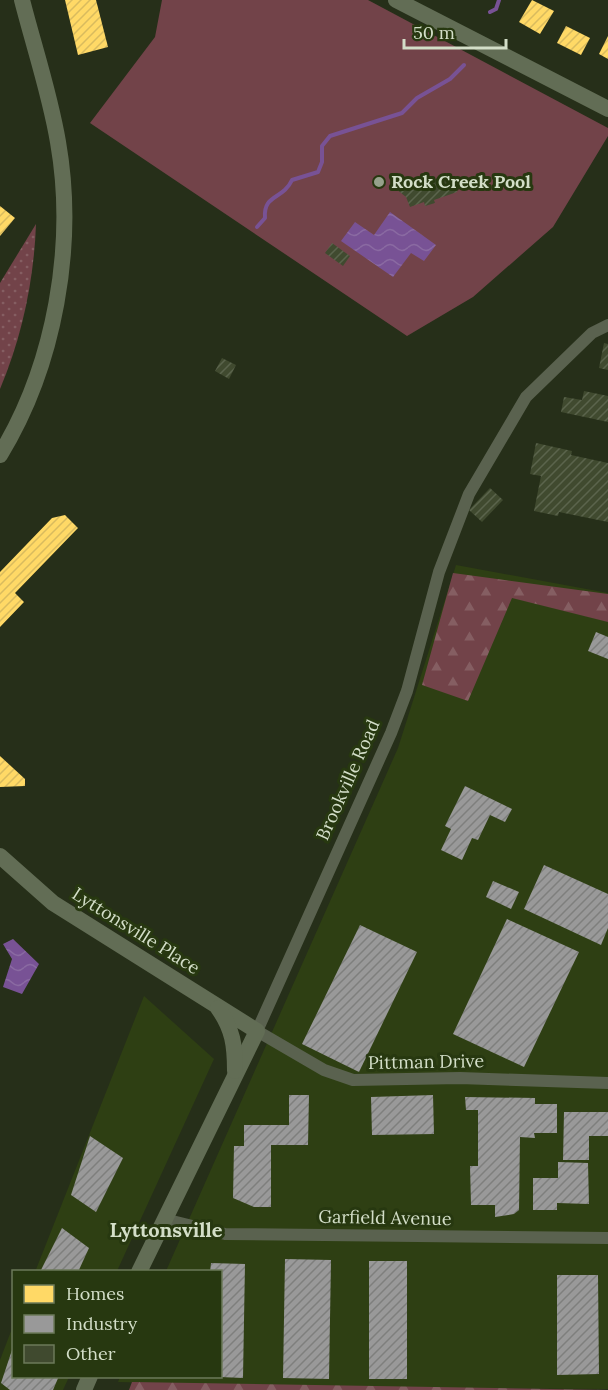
<svg xmlns="http://www.w3.org/2000/svg" width="608" height="1390" font-family="Lora,serif">
  <style>
    .built { fill: #2e3f13 }
    .forest { fill: url(#forest-firs) }
    .park { fill: url(#park-dots) }
    .pitch { fill: #724349 }
    .water { fill: url(#water-waves) }
    .homes { fill: url(#homes-hatch) }
    .industry { fill: url(#industry-hatch) }
    .lines { fill: none; stroke-linecap: round; stroke-linejoin: round }
    .stream { stroke: #785295; stroke-width: 4 }
    .building { fill: url(#building-hatch) }
    .street { stroke: #5a624f; stroke-width: 12 }
    .secondary { stroke: #626d55; stroke-width: 16 }
    .poi-dot { fill: #96a18b; stroke: #273810; stroke-width: 2 }
    .labels { text-anchor: middle; stroke-width: 6; stroke-linejoin: round; paint-order: stroke }
    .poi-label { font-size: 18px; font-weight: bold; fill: #d3dec8; stroke: #273810; text-anchor: start }
    .street-label { font-size: 18px; fill: #d3dec8; stroke: #273810 }
    .neighbourhood-label { font-size: 20px; font-weight: bold; fill: #d3dec8; stroke: #273810 }
  </style>
  <defs>
    <pattern id="forest-firs" width="22" height="20" patternUnits="userSpaceOnUse" patternTransform="scale(1.5)"><rect width="22" height="20" fill="#724349"/><path d="M5 1l3.5 6h-7zM16 11l3.5 6h-7z" fill="#855e62"/></pattern>
    <pattern id="park-dots" width="8" height="8" patternUnits="userSpaceOnUse" patternTransform="scale(1.5)"><rect width="8" height="8" fill="#724349"/><path d="M2 2h.1M6 6h.1" fill="none" stroke="#855e62" stroke-width="1.8" stroke-linecap="round"/></pattern>
    <pattern id="water-waves" width="16" height="10" patternUnits="userSpaceOnUse" patternTransform="scale(1.5)"><rect width="16" height="10" fill="#785295"/><path d="M0 5q4-4 8 0t8 0" fill="none" stroke="#8a6aa2"/></pattern>
    <pattern id="homes-hatch" width="6" height="6" patternUnits="userSpaceOnUse" patternTransform="scale(1.5)"><rect width="6" height="6" fill="#ffd966"/><path d="M-1 1l2-2M0 6l6-6M5 7l2-2" fill="none" stroke="#d9bb5e"/></pattern>
    <pattern id="industry-hatch" width="6" height="6" patternUnits="userSpaceOnUse" patternTransform="scale(1.5)"><rect width="6" height="6" fill="#999"/><path d="M-1 1l2-2M0 6l6-6M5 7l2-2" fill="none" stroke="#7e7f7d"/></pattern>
    <pattern id="building-hatch" width="6" height="6" patternUnits="userSpaceOnUse" patternTransform="scale(1.5)"><rect width="6" height="6" fill="#404a2f"/><path d="M-1 1l2-2M0 6l6-6M5 7l2-2" fill="none" stroke="#5b644c"/></pattern>
  </defs>
  <rect width="100%" height="100%" fill="#262f19"/>
  <g class="built">
    <polygon points="456,565 608,593 608,1389 354,1388 118,1382 120,1377 220,1376 220,1272 166,1271 398,748"/>
    <polygon points="144,996 214,1059 117,1271 35,1272"/>
    <polygon points="13,1326 14,1376 69,1377 63,1390 0,1390 0,1360"/>
  </g>
  <g class="forest">
    <polygon points="453,573 608,594 608,622 512,598 468,701 422,685"/>
    <polygon points="132,1382 608,1390 129,1390"/>
  </g>
  <path class="park" d="M36,224C34,280 22,337 0,389V283Z"/>
  <polygon class="pitch" points="162,0 368,0 608,128 608,136 553,227 473,297 407,336 90,123 155,37"/>
  <g class="water">
    <polygon points="390,212 436,245 424,261 411,253 393,277 341,241 355,222 374,235"/>
    <polygon points="13,939 39,964 22,994 3,987 12,959 3,944"/>
  </g>
  <g class="homes">
    <polygon points="65,0 96,0 108,47 78,55"/>
    <polygon points="532,0 554,11 540,34 519,22"/>
    <polygon points="566,26 590,38 581,55 557,43"/>
    <polygon points="608,36 608,59 599,54"/>
    <polygon points="0,206 15,218 0,236"/>
    <polygon points="65,515 78,528 15,593 24,602 0,627 0,572 52,518"/>
    <polygon points="0,756 25,779 25,786 0,787"/>
  </g>
  <g class="industry">
    <polygon points="596,632 608,637 608,659 588,651"/>
    <polygon points="465,786 512,809 505,822 490,815 478,840 472,838 462,860 441,850 451,829 445,826"/>
    <polygon points="544,865 608,894 608,928 601,945 524,909"/>
    <polygon points="493,881 519,892 511,909 486,897"/>
    <polygon points="507,919 579,952 524,1067 453,1034"/>
    <polygon points="360,925 417,952 359,1072 302,1044"/>
    <polygon points="289,1095 309,1095 308,1145 271,1145 271,1207 254,1207 233,1198 234,1146 244,1146 244,1125 289,1125"/>
    <polygon points="433,1095 434,1134 372,1135 371,1097"/>
    <polygon points="465,1097 535,1098 535,1104 557,1104 557,1133 534,1133 535,1138 520,1137 519,1210 514,1214 495,1217 495,1205 471,1205 470,1166 478,1166 478,1110 466,1110"/>
    <polygon points="564,1112 608,1112 608,1136 589,1136 589,1160 563,1160"/>
    <polygon points="90,1136 123,1158 96,1212 71,1195"/>
    <polygon points="558,1162 588,1163 589,1204 557,1203 557,1210 533,1210 533,1178 558,1178"/>
    <polygon points="62,1228 89,1248 78,1272 40,1272"/>
    <polygon points="285,1259 331,1260 329,1379 283,1378"/>
    <rect x="369" y="1261" width="38" height="118"/>
    <polygon points="211,1263 245,1264 243,1378 220,1377 220,1272 210,1272"/>
    <polygon points="557,1275 598,1275 599,1374 557,1375"/>
    <polygon points="13,1347 14,1376 59,1376 53,1390 10,1390 1,1383"/>
  </g>
  <g class="lines">
    <g class="stream">
      <polyline points="490,12 496,9 499,0"/>
      <path d="M257,227L265,218C263,194 283,200 292,180L318,172L322,162V146L330,136L402,113L417,98L450,79L464,65"/>
    </g>
  </g>
  <g class="building">
    <polygon points="451,174 457,192 434,200 435,203 425,206 424,202 410,207 406,197 396,189 402,181 412,188 419,185 417,181 426,178 427,182"/>
    <polygon points="332,243 350,256 343,266 325,253"/>
    <polygon points="604,343 608,344 608,370 599,368"/>
    <polygon points="222,358 236,365 229,379 215,371"/>
    <polygon points="584,391 608,396 608,422 561,412 564,397 582,400"/>
    <polygon points="536,443 572,451 571,455 608,463 608,522 559,512 558,516 534,511 541,476 530,474"/>
    <polygon points="490,488 503,500 482,522 469,510"/>
  </g>
  <g class="lines">
    <g class="street">
      <polyline points="608,325 592,333 526,397 469,494 439,572 407,691 391,733 257,1031 324,1070 353,1080 460,1078 608,1083"/>
      <polyline points="164,1219 225,1234 608,1238"/>
    </g>
    <g class="secondary">
      <polyline points="396,0 608,109"/>
      <path d="M0,455C55,365 76,245 58,142C50,94 34,47 22,0"/>
      <polyline points="0,856 53,903 257,1031 139,1272"/>
      <path d="M218,1008C233,1029 235,1046 235,1071"/>
      <polyline points="84,1390 90,1376"/>
    </g>
  </g>
  <circle class="poi-dot" cx="379" cy="182" r="6"/>
  <g class="labels">
    <g class="poi-label">
      <text x="391" y="188">Rock Creek Pool</text>
    </g>
    <g class="street-label">
      <text transform="translate(348 780) rotate(-66)" y="6">Brookville Road</text>
      <text transform="translate(136 931) rotate(32)" y="6">Lyttonsville Place</text>
      <text transform="translate(426 1062) rotate(-1)" y="6">Pittman Drive</text>
      <text transform="translate(385 1218) rotate(1)" y="6">Garfield Avenue</text>
    </g>
    <g class="neighbourhood-label">
      <text x="166" y="1237">Lyttonsville</text>
    </g>
  </g>
  <rect x="12" y="1270" width="210" height="108" fill="#273810" stroke="#6c7a5a" stroke-width="1.5"/>
  <rect x="24" y="1285" width="30" height="18" fill="#ffd966" stroke="#6c7a5a" stroke-width="1.5"/>
  <text x="66" y="1300" font-size="18" fill="#d3dec8">Homes</text>
  <rect x="24" y="1315" width="30" height="18" fill="#999999" stroke="#6c7a5a" stroke-width="1.5"/>
  <text x="66" y="1330" font-size="18" fill="#d3dec8">Industry</text>
  <rect x="24" y="1345" width="30" height="18" fill="#404a2f" stroke="#6c7a5a" stroke-width="1.5"/>
  <text x="66" y="1360" font-size="18" fill="#d3dec8">Other</text>
  <path d="M404 39v9h102v-9" fill="none" stroke="#d3dec8" stroke-width="3"/>
  <text x="413" y="39" font-size="18" fill="#d3dec8" stroke="#273810" stroke-width="4.5" paint-order="stroke">50 m</text>
</svg>
